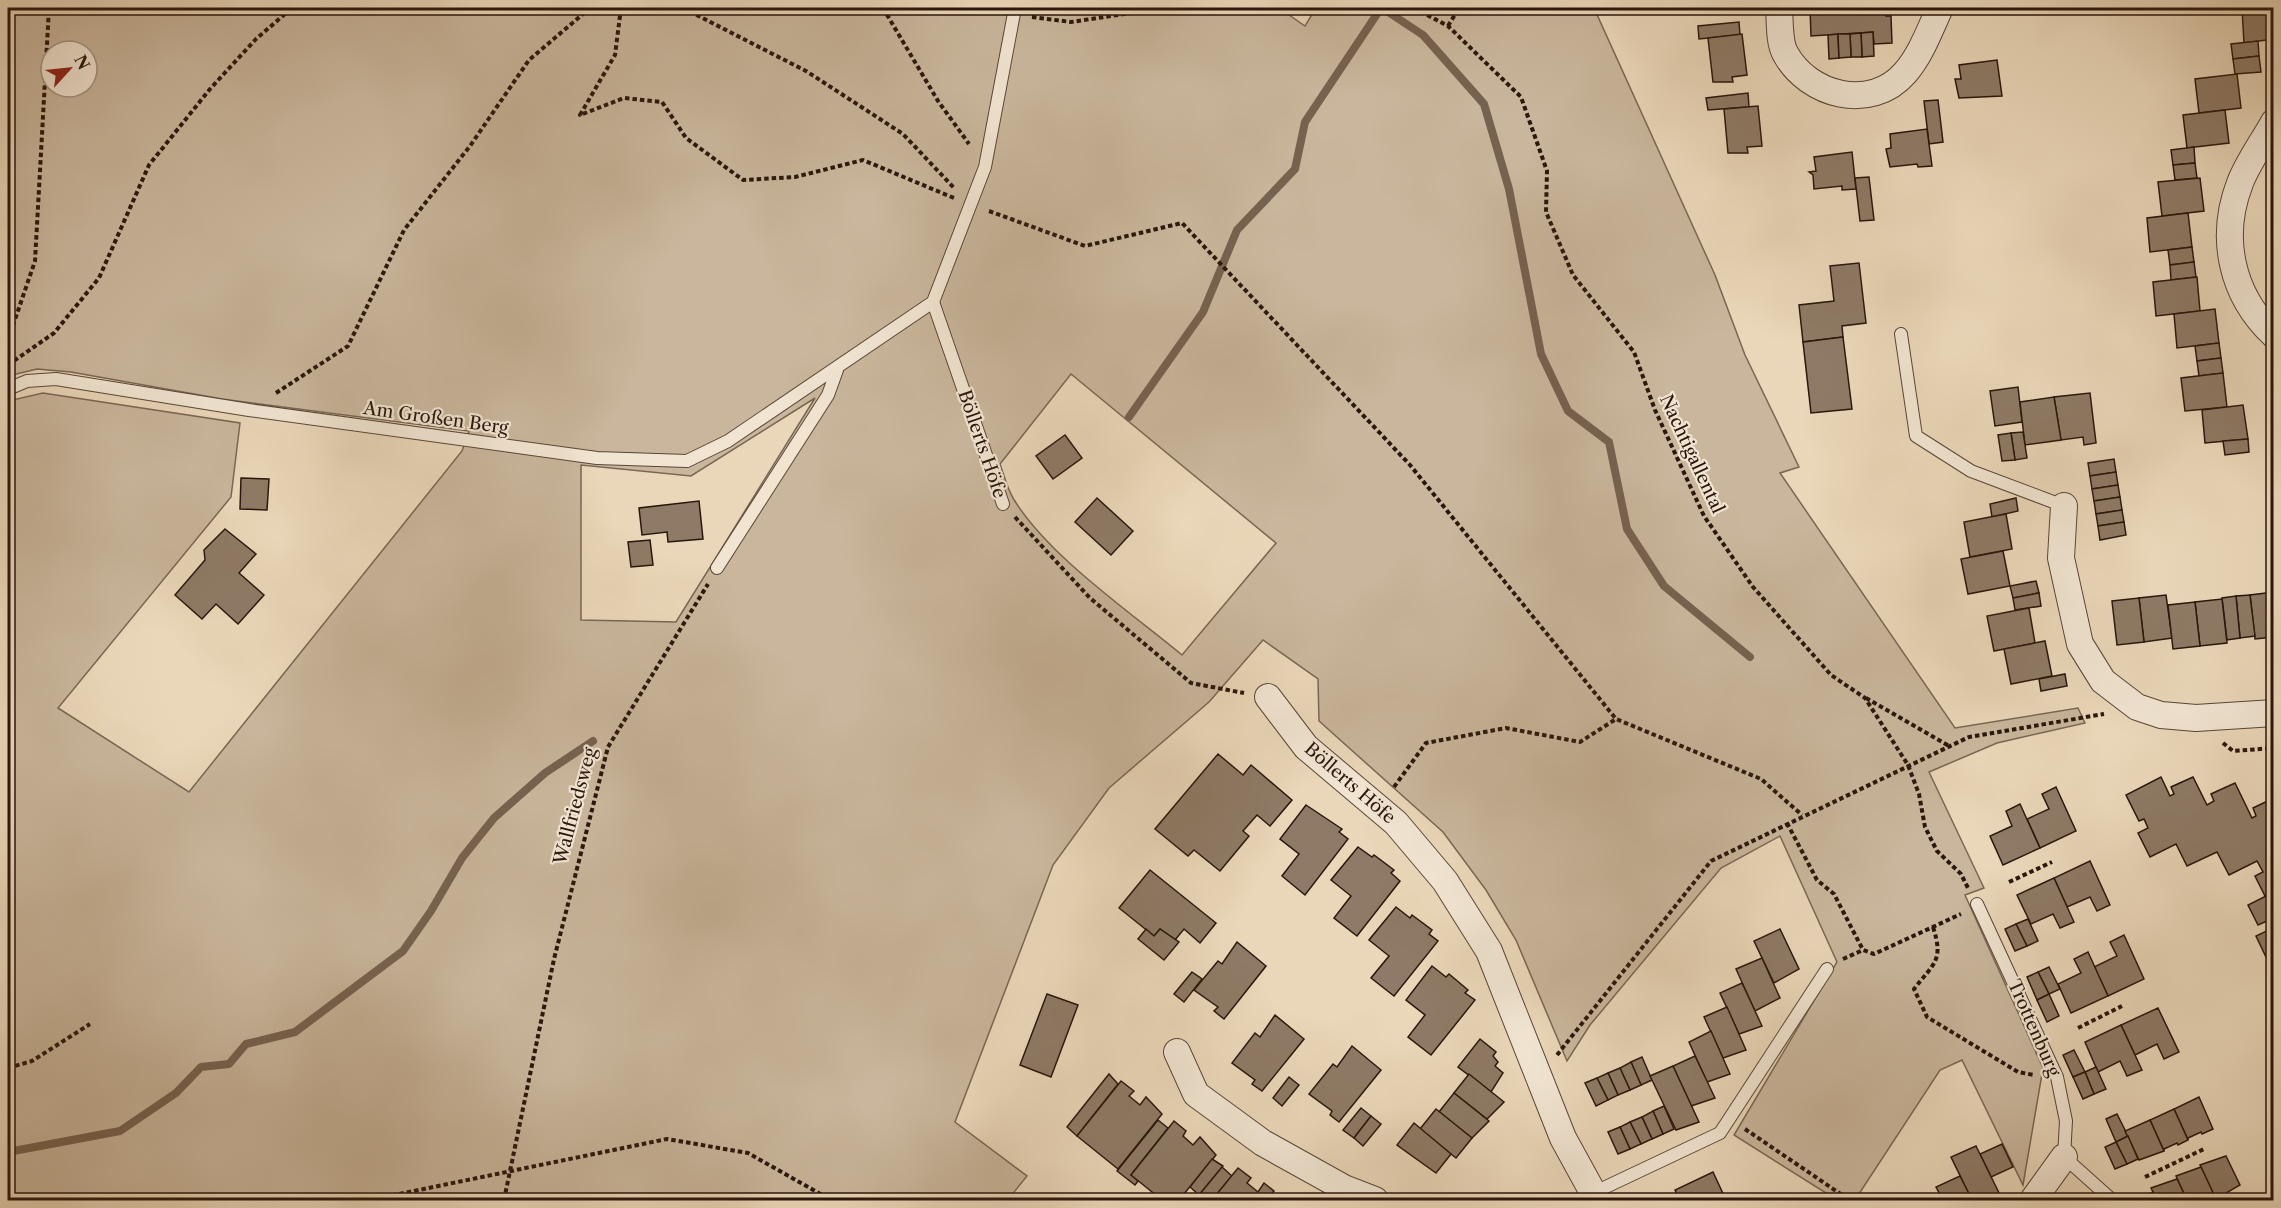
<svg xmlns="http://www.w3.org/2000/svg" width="2281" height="1208" font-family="'Libre Caslon Text',serif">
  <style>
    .green { fill: #c9b69c; stroke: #7a6654; stroke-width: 1.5; fill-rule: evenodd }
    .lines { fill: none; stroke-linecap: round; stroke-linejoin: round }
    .stream { stroke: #766250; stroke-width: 8 }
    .building { fill: #8e7a66; stroke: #2a160c; stroke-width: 1.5 }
    .service-casing { stroke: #5a4637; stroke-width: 14 }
    .minor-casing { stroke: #5a4637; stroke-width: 28 }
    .path { stroke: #2a160c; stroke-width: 4; stroke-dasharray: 4.5 3; stroke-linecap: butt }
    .service { stroke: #f1e5d2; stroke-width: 12 }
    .minor { stroke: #f1e5d2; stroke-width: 26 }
    .labels { text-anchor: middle; stroke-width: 4.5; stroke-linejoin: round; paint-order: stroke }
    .street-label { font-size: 18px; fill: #2a160c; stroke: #f1e5d2 }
  </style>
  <rect width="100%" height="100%" fill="#ead7b9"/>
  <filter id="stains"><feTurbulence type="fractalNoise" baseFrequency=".00333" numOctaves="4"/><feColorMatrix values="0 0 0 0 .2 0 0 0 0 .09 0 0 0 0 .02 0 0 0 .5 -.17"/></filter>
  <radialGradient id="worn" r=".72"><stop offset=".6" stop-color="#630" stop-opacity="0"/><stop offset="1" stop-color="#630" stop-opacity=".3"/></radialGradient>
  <path class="green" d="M8,8H1279L1305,26L1316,8H1594L1715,275L1745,355L1799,467L1780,473L1955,728L2078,708L2085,723L1997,743L1929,772L1984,888L1965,895L2043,1068L2023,1185L1962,1060L1940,1070L1855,1200H1837L1734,1135L1837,962L1780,836L1721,868L1590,1025L1567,1061L1516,940L1486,890L1443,832L1319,721L1318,679L1263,640L1209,702L1109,788L1053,865L955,1122L1027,1176L1010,1197L1014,1200H8V401L43,393L240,423L231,497L58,708L189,792L462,451L469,431L222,399L71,372L37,369L8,376ZM51,51H87V87H51ZM1071,374L1276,543L1182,655C1130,612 1047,555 1013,498C1007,488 1004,475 1000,464ZM815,398L676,622L581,620V465L691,476Z"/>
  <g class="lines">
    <g class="stream">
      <polyline points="1382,8 1423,35 1484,104 1509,189 1541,354 1568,411 1609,442 1627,529 1664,586 1750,657"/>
      <polyline points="1129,417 1203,312 1237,230 1295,169 1305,122 1381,8"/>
      <polyline points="8,1152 120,1131 176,1093 201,1067 229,1064 246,1044 295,1032 403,951 431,911 462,858 494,818 545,773 593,741"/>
    </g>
  </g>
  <g class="building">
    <rect x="1704" y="8" width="20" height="2"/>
    <polygon points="1810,8 1886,8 1886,16 1891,16 1892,43 1874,44 1873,32 1811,36"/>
    <polygon points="2242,8 2274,8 2274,39 2244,43"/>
    <polygon points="1739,22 1740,35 1699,39 1698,26"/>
    <polygon points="1873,32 1874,56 1862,57 1861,33"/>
    <polygon points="1861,33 1862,57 1851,57 1850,34"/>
    <polygon points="1742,34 1747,75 1732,77 1733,82 1713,82 1708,38"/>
    <polygon points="1838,34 1839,58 1829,59 1828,35"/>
    <polygon points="1838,34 1850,34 1851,57 1839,58"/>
    <polygon points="2258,41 2259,56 2233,59 2231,44"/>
    <polygon points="2259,56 2261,72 2235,74 2233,59"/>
    <polygon points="1997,60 2002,96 1959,98 1955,79 1961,79 1959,65"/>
    <polygon points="2237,74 2241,108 2199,113 2195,79"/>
    <polygon points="1748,93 1749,107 1708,110 1706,98"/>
    <polygon points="1938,100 1943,142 1929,144 1924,101"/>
    <polygon points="1758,106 1762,146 1747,147 1748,153 1728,153 1724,109"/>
    <polygon points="2225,110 2229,143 2187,148 2183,115"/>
    <polygon points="1927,129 1932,166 1918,167 1917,164 1890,167 1886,149 1891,148 1890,134"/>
    <polygon points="2194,147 2195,163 2173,165 2171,150"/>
    <polygon points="1852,152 1856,189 1842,190 1842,186 1814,189 1813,175 1809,172 1816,171 1814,157"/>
    <polygon points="2195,163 2197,178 2175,180 2173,165"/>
    <polygon points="1869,177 1874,220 1860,221 1855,178"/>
    <polygon points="2200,178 2204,211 2162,216 2158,182"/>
    <polygon points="2188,213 2192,247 2150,252 2147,218"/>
    <polygon points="2192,247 2194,262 2170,265 2168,250"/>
    <polygon points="2194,262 2196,277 2171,280 2170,265"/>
    <polygon points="1859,263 1866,323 1842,326 1843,337 1803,342 1799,305 1834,301 1830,266"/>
    <polygon points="2197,277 2200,311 2156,316 2153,282"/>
    <polygon points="2215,309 2219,343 2177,348 2174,314"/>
    <polygon points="1843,337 1852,409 1811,413 1803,342"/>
    <polygon points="2219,343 2221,358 2197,361 2195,346"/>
    <polygon points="2221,358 2223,373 2199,376 2197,361"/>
    <polygon points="2223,373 2227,407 2185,411 2181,378"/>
    <polygon points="2018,387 2022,422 1995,426 1990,391"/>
    <polygon points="2090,393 2096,443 2084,445 2083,437 2061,440 2054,397"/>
    <polygon points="2054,397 2061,440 2025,445 2020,402"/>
    <polygon points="2243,405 2248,439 2205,443 2202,410"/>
    <polygon points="2023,432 2027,458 2015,460 2011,433"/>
    <polygon points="2011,433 2015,460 2002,461 1998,435"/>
    <polygon points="1065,435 1082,458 1053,479 1036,456"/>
    <polygon points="2248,439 2249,452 2225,455 2223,441"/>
    <polygon points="2114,459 2116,472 2090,476 2088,463"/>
    <polygon points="2116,472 2118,485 2092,489 2090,476"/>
    <polygon points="241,478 269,479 267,510 240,509"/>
    <polygon points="2118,485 2120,497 2094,501 2092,489"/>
    <polygon points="2120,497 2122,510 2096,514 2094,501"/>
    <polygon points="1097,498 1133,531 1111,555 1075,522"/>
    <polygon points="2016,498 2018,511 1992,517 1990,504"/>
    <polygon points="699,501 703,539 668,542 667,532 642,535 639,508"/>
    <polygon points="2122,510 2124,522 2098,526 2096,514"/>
    <polygon points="2006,514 2012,549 1970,557 1964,522"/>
    <polygon points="2124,522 2126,535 2100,540 2098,526"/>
    <polygon points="225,529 256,554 239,573 264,595 238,624 216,604 202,619 175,595 205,560 204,550"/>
    <polygon points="650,540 653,565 631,567 628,542"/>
    <polygon points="2003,551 2010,586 1968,594 1961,559"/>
    <polygon points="2036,581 2039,593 2013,598 2010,586"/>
    <polygon points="2274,592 2274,637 2255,639 2250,595"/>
    <polygon points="2039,593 2041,606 2015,610 2013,598"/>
    <polygon points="2166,595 2172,638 2144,642 2139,598"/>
    <polygon points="2250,595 2255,636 2240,638 2236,596"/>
    <polygon points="2236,596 2240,638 2227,640 2222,598"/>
    <polygon points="2139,598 2144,642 2117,645 2112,601"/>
    <polygon points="2222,599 2227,643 2200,646 2195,602"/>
    <polygon points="2195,602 2200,646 2173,649 2168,605"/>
    <polygon points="2029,608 2035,643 1994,651 1987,616"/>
    <polygon points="2045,641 2052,676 2011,684 2004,649"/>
    <polygon points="2065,674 2067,686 2041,691 2039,679"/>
    <polygon points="1218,754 1243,775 1251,765 1292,800 1270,826 1257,815 1243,831 1249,836 1220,871 1194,850 1188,856 1155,829"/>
    <polygon points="2161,777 2170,796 2174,794 2171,787 2193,777 2207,805 2214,801 2211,794 2235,783 2252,818 2256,816 2253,808 2274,798 2274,892 2265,896 2255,876 2263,872 2257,861 2229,875 2217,852 2187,866 2176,844 2150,857 2138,833 2148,828 2144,819 2139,821 2126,795"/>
    <polygon points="2056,787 2076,831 2040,848 2027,819 2049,809 2042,794"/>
    <polygon points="2020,804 2040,848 2003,865 1990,836 2012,826 2006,811"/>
    <polygon points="1306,805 1342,829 1339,832 1348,839 1305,895 1282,876 1299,854 1280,839"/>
    <polygon points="1358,847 1372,857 1374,855 1394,870 1391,873 1400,881 1357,936 1334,918 1351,896 1331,880"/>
    <polygon points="2090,861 2110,905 2097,911 2090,897 2067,907 2054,878"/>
    <polygon points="1150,870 1216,923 1200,943 1184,929 1175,940 1160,929 1154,936 1119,908"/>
    <polygon points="2054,878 2074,922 2060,928 2053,914 2031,924 2017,895"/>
    <polygon points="2274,892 2274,974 2256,936 2273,928 2269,920 2258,925 2248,905"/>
    <polygon points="1396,907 1410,918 1412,915 1432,930 1429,934 1438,941 1394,996 1371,978 1389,956 1369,940"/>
    <polygon points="2028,919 2038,941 2027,946 2016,924"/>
    <polygon points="2016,924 2027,946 2015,951 2005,929"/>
    <polygon points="1146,929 1154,936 1160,929 1179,942 1164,960 1138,939"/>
    <polygon points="1780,929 1799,969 1774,983 1754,941"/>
    <polygon points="2124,935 2144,979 2108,996 2094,967 2117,956 2110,942"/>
    <polygon points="1237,942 1266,966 1224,1019 1214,1011 1218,1007 1194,990 1218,961 1222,964"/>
    <polygon points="2088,952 2108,996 2071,1013 2058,984 2081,973 2074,959"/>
    <polygon points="1762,958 1780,998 1755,1011 1736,969"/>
    <polygon points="1432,966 1446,977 1449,974 1468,990 1465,993 1475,1000 1431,1055 1408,1037 1425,1015 1406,1000"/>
    <polygon points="2049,967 2060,989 2049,994 2038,972"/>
    <polygon points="1192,972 1202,979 1184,1002 1174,994"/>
    <polygon points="2038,972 2049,994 2037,1000 2027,977"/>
    <polygon points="1742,983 1762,1026 1739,1034 1720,993"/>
    <polygon points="1047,994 1078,1005 1051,1077 1020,1065"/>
    <polygon points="2049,994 2059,1016 2047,1022 2037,1000"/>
    <polygon points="1727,1007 1746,1050 1723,1058 1704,1017"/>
    <polygon points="2158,1008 2179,1052 2164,1059 2157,1044 2135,1055 2121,1025"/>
    <polygon points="1275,1015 1304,1039 1262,1091 1252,1084 1255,1080 1232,1063 1255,1033 1260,1037"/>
    <polygon points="2121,1025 2142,1070 2127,1076 2120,1061 2098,1072 2085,1042"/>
    <polygon points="1711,1031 1730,1074 1707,1082 1689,1042"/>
    <polygon points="1480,1039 1496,1052 1493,1056 1498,1062 1495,1066 1503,1073 1491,1092 1458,1067"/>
    <polygon points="1352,1046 1381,1070 1339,1122 1330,1115 1332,1111 1309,1094 1333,1064 1337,1067"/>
    <polygon points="2074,1050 2085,1072 2073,1077 2063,1055"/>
    <polygon points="1695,1056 1715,1098 1691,1106 1673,1066"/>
    <polygon points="1642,1057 1652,1080 1641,1085 1631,1062"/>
    <polygon points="1631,1062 1641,1085 1630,1090 1620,1068"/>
    <polygon points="1673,1066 1699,1122 1676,1130 1650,1076"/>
    <polygon points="2096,1067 2106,1089 2094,1094 2085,1072"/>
    <polygon points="1620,1068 1630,1090 1618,1095 1608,1073"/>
    <polygon points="2085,1072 2094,1094 2083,1099 2073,1077"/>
    <polygon points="1608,1073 1618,1095 1608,1100 1597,1078"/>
    <polygon points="1109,1074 1118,1084 1077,1136 1067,1127"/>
    <polygon points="1469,1074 1504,1102 1487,1119 1454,1093"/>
    <polygon points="1289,1077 1299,1085 1282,1106 1273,1098"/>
    <polygon points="1597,1078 1608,1100 1596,1106 1585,1083"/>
    <polygon points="1121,1081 1134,1091 1129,1096 1140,1105 1146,1097 1162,1114 1118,1169 1077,1136"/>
    <polygon points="1454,1093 1489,1121 1472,1138 1439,1112"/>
    <polygon points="2199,1097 2213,1129 2202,1134 2201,1132 2188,1138 2188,1140 2174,1109"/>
    <polygon points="1664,1106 1674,1129 1663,1134 1653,1111"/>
    <polygon points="1361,1108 1371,1116 1354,1138 1343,1130"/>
    <polygon points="1436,1109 1472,1138 1456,1158 1420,1129"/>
    <polygon points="2174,1109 2188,1140 2178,1145 2177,1143 2164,1149 2164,1151 2150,1120"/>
    <polygon points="1653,1111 1663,1134 1652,1139 1642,1117"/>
    <polygon points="2117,1114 2128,1136 2116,1142 2106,1119"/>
    <polygon points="1371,1116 1381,1124 1363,1146 1354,1138"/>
    <polygon points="1642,1117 1652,1139 1641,1144 1630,1122"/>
    <polygon points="1158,1120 1168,1128 1131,1175 1138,1181 1135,1185 1117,1171"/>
    <polygon points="2150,1120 2164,1151 2139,1160 2125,1131"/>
    <polygon points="1174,1121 1186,1131 1183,1136 1193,1145 1200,1137 1216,1155 1179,1200 1162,1200 1131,1175"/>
    <polygon points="1630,1122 1641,1144 1630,1149 1620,1127"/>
    <polygon points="1414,1123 1451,1154 1436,1173 1397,1145"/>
    <polygon points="1620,1127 1630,1149 1618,1154 1608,1132"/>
    <polygon points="2128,1136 2138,1159 2127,1164 2116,1142"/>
    <polygon points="2116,1142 2127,1164 2115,1169 2105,1147"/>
    <polygon points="2002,1144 2013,1167 1991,1177 1980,1154"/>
    <polygon points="1976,1146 1999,1193 1985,1200 1972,1200 1951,1157"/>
    <polygon points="2226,1156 2240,1185 2216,1199 2200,1165"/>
    <polygon points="1212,1159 1223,1166 1199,1195 1190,1187"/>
    <polygon points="1222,1167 1232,1176 1212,1200 1195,1200"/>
    <polygon points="2201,1167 2215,1197 2207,1200 2187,1200 2176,1176"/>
    <polygon points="1238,1168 1251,1178 1247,1183 1258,1192 1264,1183 1274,1191 1271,1194 1279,1200 1212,1200"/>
    <polygon points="1713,1172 1726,1200 1680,1200 1675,1190"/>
    <polygon points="1960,1176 1972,1200 1943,1200 1936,1187"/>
    <polygon points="2177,1179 2187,1200 2157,1200 2151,1188"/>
    <polygon points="2153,1192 2157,1200 2143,1200 2142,1197"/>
  </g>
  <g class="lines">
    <defs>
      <g id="service">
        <polyline points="933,302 1003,504"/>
        <polyline points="1901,334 1916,436 1971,471 2064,506"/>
        <polyline points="8,389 27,381 56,379 249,410 597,458 687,461 728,441 933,302 985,167 1015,8"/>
        <polyline points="717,568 828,395 837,370"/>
        <polyline points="1977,904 2057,1077 2066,1121 2064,1157 2112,1200"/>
        <polyline points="1593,1193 1720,1133 1827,969"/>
      </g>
      <g id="minor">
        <path d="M1779,8C1780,21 1779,42 1785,53C1808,96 1871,112 1905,73C1921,55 1930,29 1940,8"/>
        <path d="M2274,122C2263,142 2248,162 2240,183C2219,237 2231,295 2274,335"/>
        <polyline points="2064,506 2061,558 2080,644 2103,681 2137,707 2161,715 2196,718 2274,713"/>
        <polyline points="1268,697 1306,747 1396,823 1445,881 1489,951 1563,1138 1597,1200"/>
        <polyline points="1177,1052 1196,1094 1263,1143 1344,1188 1375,1200"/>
        <polyline points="2033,1200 2064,1157"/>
      </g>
    </defs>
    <use href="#service" class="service-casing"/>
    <use href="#minor" class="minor-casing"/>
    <g class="path">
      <polyline points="621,8 615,55 580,115 624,98 662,102 686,138 743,180 795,177 863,160 954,198"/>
      <polyline points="683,8 806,71 903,134 955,189"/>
      <polyline points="883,8 938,101 969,144"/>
      <polyline points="942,8 995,13"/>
      <polyline points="1414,8 1448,26 1521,97 1547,171 1546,212 1573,275 1634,352 1655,410 1704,516 1753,587 1831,675 1865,698 1908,765 1919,794 1925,827 1937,851 1961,874 1968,888"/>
      <polyline points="1032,17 1071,22 1138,12 1147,8"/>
      <polyline points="1448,26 1459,8"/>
      <polyline points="989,211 1085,246 1182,223 1410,465 1616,719 1761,779 1802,815"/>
      <polyline points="8,340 35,261 49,8"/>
      <polyline points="8,365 54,333 99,278 149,165 210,89 256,39 292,8"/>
      <polyline points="276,393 348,346 404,230 470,146 529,60 590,8"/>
      <polyline points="1015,517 1090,598 1191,683 1244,693"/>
      <polyline points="1866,698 1949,746"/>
      <polyline points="2223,743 2233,751 2274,748"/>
      <polyline points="1394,787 1426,743 1506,728 1580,742 1616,719"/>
      <polyline points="1787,823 1817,880 1834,894 1863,950"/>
      <polyline points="2009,882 2052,862"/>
      <path d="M1933,927C1944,961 1934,963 1914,989L1927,1017L2018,1072L2034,1075"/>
      <polyline points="1843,959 1863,950 1874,954 1961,914"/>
      <polyline points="2078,1028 2122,1006"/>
      <polyline points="1557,1055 1711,861 1969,737 2104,714"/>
      <polyline points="8,1068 32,1061 90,1024"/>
      <polyline points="1745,1129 1845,1197"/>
      <polyline points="2145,1177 2204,1149"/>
      <polyline points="370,1200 667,1139 748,1153 831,1200"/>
      <polyline points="504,1200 554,959 608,747 708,584"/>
    </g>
    <use href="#service" class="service"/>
    <use href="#minor" class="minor"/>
  </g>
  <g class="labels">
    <g class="street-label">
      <text transform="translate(436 418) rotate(8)" y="6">Am Großen Berg</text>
      <text transform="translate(982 444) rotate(71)" y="6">Böllerts Höfe</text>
      <text transform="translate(1692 454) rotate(65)" y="6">Nachtigallental</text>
      <text transform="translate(1350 783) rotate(41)" y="6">Böllerts Höfe</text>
      <text transform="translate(575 806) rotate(-75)" y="6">Wallfriedsweg</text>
      <text transform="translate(2034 1028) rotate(66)" y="6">Trottenburg</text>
    </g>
  </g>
  <rect width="2281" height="1208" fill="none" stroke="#ead7b9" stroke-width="30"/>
  <rect x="9" y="9" width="2263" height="1190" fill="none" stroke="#2a160c" stroke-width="3"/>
  <rect x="15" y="15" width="2251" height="1178" fill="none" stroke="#2a160c" stroke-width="1.5"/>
  <g transform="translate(69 69) rotate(63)"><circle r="28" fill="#f1e5d2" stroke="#a19283" stroke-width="1.5"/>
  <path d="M0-4.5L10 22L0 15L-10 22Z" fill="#8f2418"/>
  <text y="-9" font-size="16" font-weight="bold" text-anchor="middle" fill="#2a160c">N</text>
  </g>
  <rect width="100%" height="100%" filter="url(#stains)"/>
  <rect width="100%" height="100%" fill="url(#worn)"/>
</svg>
